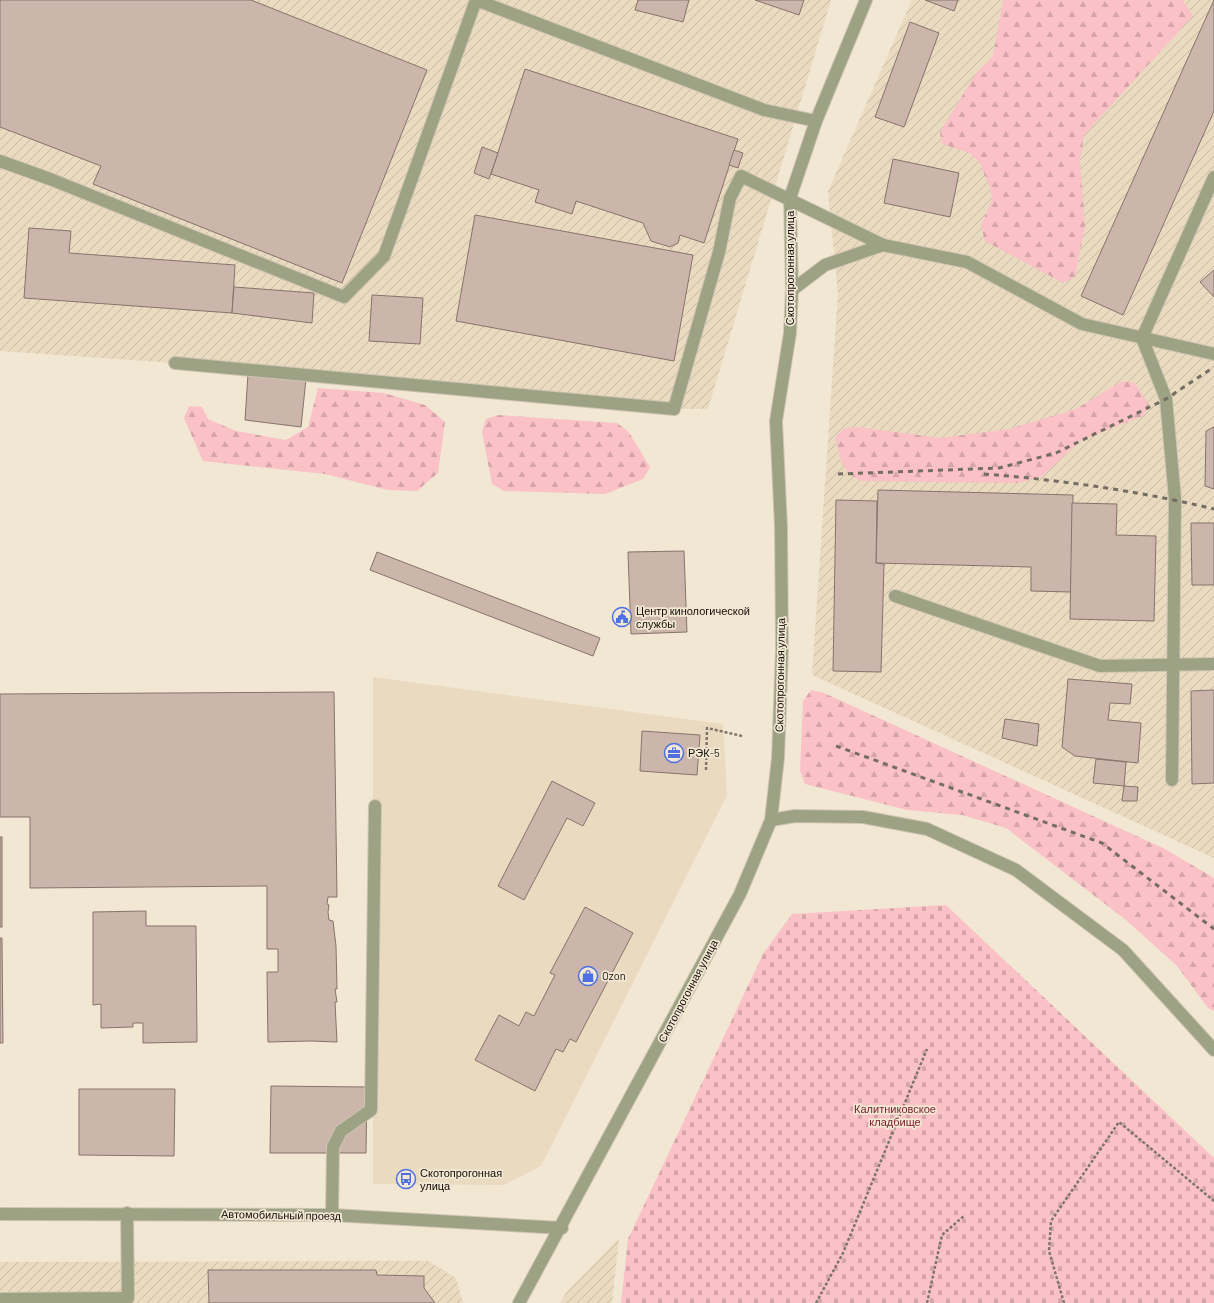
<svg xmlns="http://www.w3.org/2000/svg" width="1214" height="1303" font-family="Barlow,sans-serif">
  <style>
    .built { fill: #e9dac0 }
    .industrial { fill: url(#industrial-furrows) }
    .forest { fill: url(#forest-firs) }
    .cemetery { fill: url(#cemetery-stones) }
    .building { fill: #ccb6ac; stroke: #87736a }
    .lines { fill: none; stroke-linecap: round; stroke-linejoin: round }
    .minor-casing { stroke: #cec4b2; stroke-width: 14 }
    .path { stroke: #7e7669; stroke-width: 2.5; stroke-dasharray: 3 2; stroke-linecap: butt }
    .minor { stroke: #9da284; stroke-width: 12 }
    .rail { stroke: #746d61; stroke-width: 3; stroke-dasharray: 5 5; stroke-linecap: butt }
    .labels { text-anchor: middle; stroke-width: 3.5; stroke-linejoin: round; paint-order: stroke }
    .street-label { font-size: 11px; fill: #110d07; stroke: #f2e7d3 }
    .poi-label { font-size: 11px; fill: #110d07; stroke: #f2e7d3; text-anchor: start }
    .park-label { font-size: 11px; fill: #791c32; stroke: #f2e7d3 }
  </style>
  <defs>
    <pattern id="industrial-furrows" width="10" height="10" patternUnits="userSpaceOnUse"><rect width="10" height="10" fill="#e9dac0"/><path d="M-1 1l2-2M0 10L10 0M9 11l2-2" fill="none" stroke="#c7baa4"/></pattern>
    <pattern id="forest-firs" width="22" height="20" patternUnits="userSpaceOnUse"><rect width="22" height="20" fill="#fac1c7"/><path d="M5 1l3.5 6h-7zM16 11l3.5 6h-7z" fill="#d5a5a9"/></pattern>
    <pattern id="cemetery-stones" width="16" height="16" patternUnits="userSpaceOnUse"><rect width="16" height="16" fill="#fac1c7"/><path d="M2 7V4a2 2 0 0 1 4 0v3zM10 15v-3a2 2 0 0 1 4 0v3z" fill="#d5a5a9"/></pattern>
  </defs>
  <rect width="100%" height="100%" fill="#f2e7d3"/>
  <polygon class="built" points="373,677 723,724 727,795 541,1166 503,1185 373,1184"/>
  <g class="industrial">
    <polygon points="0,0 831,0 708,409 674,409 175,363 0,351"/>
    <polygon points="912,0 1214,0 1214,858 812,675 838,293 828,191"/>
    <polygon points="619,1238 612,1303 560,1303 566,1293"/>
    <polygon points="428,1261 456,1278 463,1303 0,1303 0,1262"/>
  </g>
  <g class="forest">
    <polygon points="1003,0 1183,0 1193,16 1084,135 1080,161 1085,227 1075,277 1063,283 985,241 981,225 992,200 990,187 979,162 970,153 942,144 940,132 975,75 993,56"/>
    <path d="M1122,381L1135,383L1149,405L1143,416L1082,440L1041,477L1017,483L862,481C840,472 841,459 835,437L845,428L858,427L940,438L1009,429L1076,409Z"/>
    <polygon points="318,388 384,393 425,405 445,422 438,473 417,491 388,490 325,474 203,461 184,418 189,406 202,407 208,419 236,431 286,440 308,427"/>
    <polygon points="498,415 617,423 628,431 650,467 643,479 605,494 504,491 492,484 482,432 486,419"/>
    <polygon points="811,690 824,693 1165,849 1214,878 1214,1011 1208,1008 1177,966 1126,920 1006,828 962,815 907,810 805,784 800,771 803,701"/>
  </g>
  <polygon class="cemetery" points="946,905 1214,1158 1214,1303 621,1303 628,1239 763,954 792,914"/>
  <g class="building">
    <polygon points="0,0 251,0 427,70 342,283 93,184 101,166 0,127"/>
    <polygon points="638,0 689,0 683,22 635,10"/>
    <polygon points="755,0 804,0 799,15"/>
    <polygon points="925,0 958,0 954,11"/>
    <polygon points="1214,0 1214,111 1123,315 1081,296"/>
    <polygon points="910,22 939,33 904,127 875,117"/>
    <polygon points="525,69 738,139 704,243 680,235 678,243 670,247 651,241 643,223 576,201 572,214 535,202 539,190 491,174"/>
    <polygon points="482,147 498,153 489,179 474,173"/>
    <polygon points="734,150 743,153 738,168 729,165"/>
    <polygon points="893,159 959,173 950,217 884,203"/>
    <polygon points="475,215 693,255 674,361 456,321"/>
    <polygon points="29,228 71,231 69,253 235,265 232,313 24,298"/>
    <polygon points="1214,270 1214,297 1200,282"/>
    <polygon points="234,287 314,293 312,323 232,313"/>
    <polygon points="372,295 423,298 420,344 369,341"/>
    <polygon points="248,374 306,379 301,427 245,420"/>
    <polygon points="1214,427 1214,489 1205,486 1206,431"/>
    <polygon points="878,490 1073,495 1071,592 1031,591 1031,567 876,563"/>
    <polygon points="836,500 877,501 876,563 884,564 881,672 833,671"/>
    <polygon points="1072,503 1117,504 1116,535 1156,536 1154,621 1070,619"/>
    <polygon points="1191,523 1214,523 1214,585 1192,585"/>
    <polygon points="684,551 687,632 631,634 628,552"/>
    <polygon points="377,552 600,638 593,656 370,570"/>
    <polygon points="1068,679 1132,684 1130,704 1110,703 1108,720 1141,723 1138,763 1075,756 1062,747"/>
    <polygon points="1214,690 1214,783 1192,784 1191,691"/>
    <polygon points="334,692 337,897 328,897 327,904 329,905 328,912 329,920 333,921 336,946 337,989 335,989 337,1002 335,1002 337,1042 311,1041 268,1042 267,972 278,972 278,949 267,949 267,886 30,888 30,817 0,817 0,694"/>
    <polygon points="1005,719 1039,724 1037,746 1002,738"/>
    <polygon points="642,731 700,735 697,775 640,771"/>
    <polygon points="1096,759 1126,762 1124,786 1093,783"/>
    <polygon points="552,781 595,803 583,826 567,818 524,900 498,886"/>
    <polygon points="1124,786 1138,787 1137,801 1122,801"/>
    <rect x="0" y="837" width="2" height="90"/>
    <polygon points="585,907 633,933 576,1042 570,1039 563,1052 556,1049 535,1091 475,1060 499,1015 519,1026 526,1012 534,1016 555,975 550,973"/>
    <polygon points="146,911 146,926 196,926 197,1042 143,1043 143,1023 133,1023 133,1027 101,1028 101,1004 93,1005 93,912"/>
    <polygon points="0,938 2,938 3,1043 0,1043"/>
    <polygon points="271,1086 367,1087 366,1153 270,1153"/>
    <polygon points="79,1089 175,1089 174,1156 79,1155"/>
    <polygon points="208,1270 376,1270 377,1275 424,1276 424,1288 435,1303 209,1303"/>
  </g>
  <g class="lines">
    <defs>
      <g id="minor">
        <polyline points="476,0 764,110 816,121"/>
        <polyline points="0,161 50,179 344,297 384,256 476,0"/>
        <polyline points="792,290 825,265 883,245"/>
        <polyline points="175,363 674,409 719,252 730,198 741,176 883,245 967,262 1082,324 1214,354"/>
        <polyline points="895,596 1100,666 1214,664"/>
        <polyline points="1172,780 1175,499 1166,399 1142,338 1214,177"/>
        <polyline points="771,820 795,816 863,817 927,829 1016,870 1123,950 1214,1050"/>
        <polyline points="0,1214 332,1215 562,1228"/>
        <polyline points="332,1215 333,1147 341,1131 371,1110 375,806"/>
        <polyline points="0,1299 128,1298 127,1213"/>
        <polyline points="519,1303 740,894 771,820 778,758 782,649 781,527 776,421 790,333 792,290 790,198 816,121 866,0"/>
      </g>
    </defs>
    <use href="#minor" class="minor-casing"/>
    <g class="path">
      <polyline points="706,770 707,728 742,736"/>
      <polyline points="816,1303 843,1253 927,1049"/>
      <polyline points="927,1303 942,1235 965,1215"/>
      <polyline points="1064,1303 1049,1251 1051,1221 1119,1122 1214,1201"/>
    </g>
    <use href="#minor" class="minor"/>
    <g class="rail">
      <polyline points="838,474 999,468 1056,453 1166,399 1214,367"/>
      <path d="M984,474C1061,480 1139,491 1214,509"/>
      <polyline points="836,746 1102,843 1214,929"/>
    </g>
  </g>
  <defs>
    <symbol id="civic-ring" viewBox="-11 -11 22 22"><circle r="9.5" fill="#f2e7d3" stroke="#4f70e4" stroke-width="1.5"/><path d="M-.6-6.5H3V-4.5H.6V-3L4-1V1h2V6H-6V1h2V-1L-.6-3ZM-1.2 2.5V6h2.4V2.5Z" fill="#4f70e4"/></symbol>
    <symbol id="office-ring" viewBox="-11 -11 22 22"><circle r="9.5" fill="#f2e7d3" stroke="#4f70e4" stroke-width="1.5"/><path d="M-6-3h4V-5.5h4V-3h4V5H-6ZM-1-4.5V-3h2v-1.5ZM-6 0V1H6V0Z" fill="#4f70e4"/></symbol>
    <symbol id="shop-ring" viewBox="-11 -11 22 22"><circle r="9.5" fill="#f2e7d3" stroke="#4f70e4" stroke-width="1.5"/><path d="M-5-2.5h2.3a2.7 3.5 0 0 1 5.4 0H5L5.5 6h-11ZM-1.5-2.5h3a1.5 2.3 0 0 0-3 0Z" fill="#4f70e4"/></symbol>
    <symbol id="bus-ring" viewBox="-11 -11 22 22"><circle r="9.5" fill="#f2e7d3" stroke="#4f70e4" stroke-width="1.5"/><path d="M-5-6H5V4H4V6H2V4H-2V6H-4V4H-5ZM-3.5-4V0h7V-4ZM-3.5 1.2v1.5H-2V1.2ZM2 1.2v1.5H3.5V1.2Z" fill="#4f70e4"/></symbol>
  </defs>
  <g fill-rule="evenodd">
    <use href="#civic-ring" x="611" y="606" width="22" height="22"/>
    <use href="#office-ring" x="663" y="742" width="22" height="22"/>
    <use href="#shop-ring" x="577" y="965" width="22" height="22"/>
    <use href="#bus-ring" x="395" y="1168" width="22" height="22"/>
  </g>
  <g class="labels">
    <g class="street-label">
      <text transform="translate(790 268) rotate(-90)" y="4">Скотопрогонная улица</text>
      <text transform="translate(780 675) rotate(-89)" y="4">Скотопрогонная улица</text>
      <text transform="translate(688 991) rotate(-62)" y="4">Скотопрогонная улица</text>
      <text transform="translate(281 1215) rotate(1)" y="4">Автомобильный проезд</text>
    </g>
    <g class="poi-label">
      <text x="636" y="615">Центр кинологической<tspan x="636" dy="13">службы</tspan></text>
      <text x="688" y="757">РЭК-5</text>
      <text x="602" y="980">Ozon</text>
      <text x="420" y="1177">Скотопрогонная<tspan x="420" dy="13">улица</tspan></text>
    </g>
    <g class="park-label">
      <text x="895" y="1113">Калитниковское<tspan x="895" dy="13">кладбище</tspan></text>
    </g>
  </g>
</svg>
